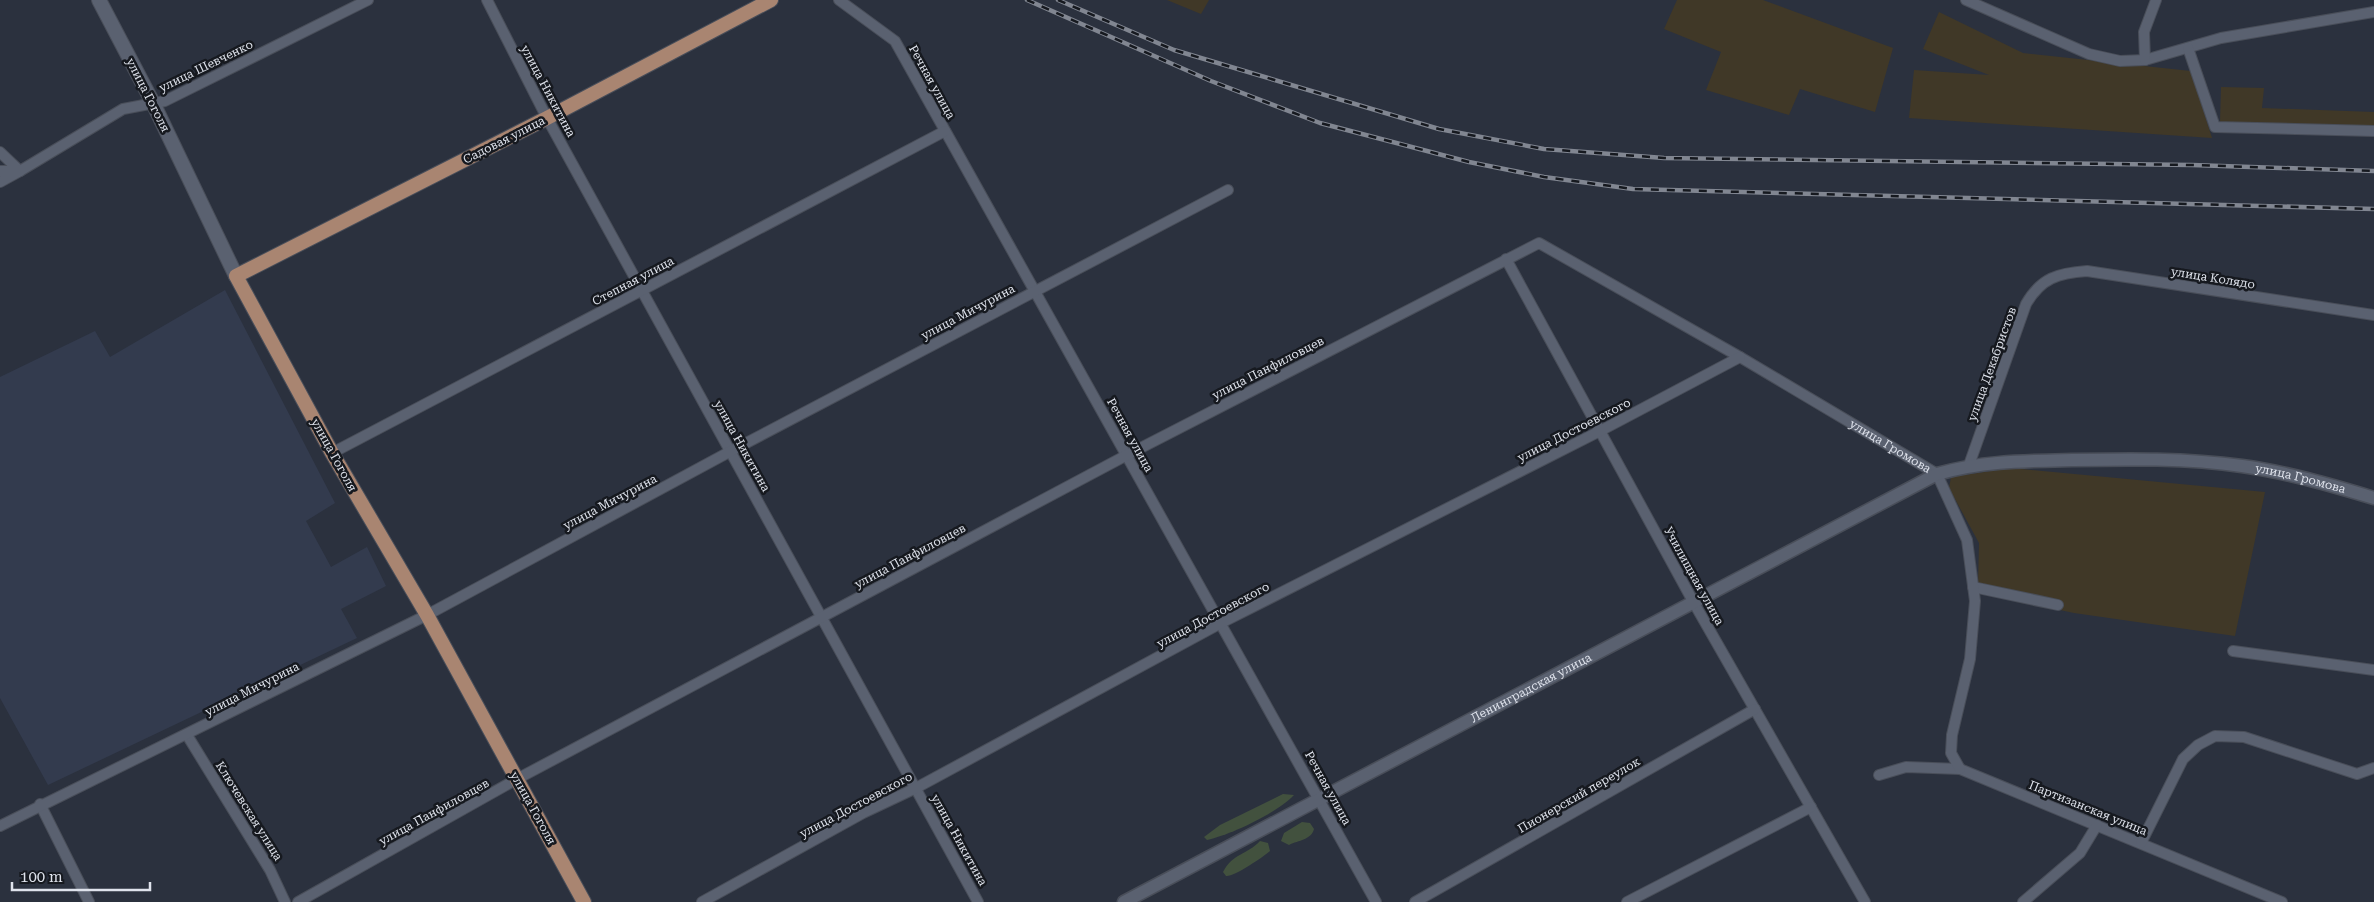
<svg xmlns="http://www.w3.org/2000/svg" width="2374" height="902" font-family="'Roboto Serif',serif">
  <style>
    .built { fill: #333b4e }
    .industrial { fill: #403827 }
    .green { fill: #42513e }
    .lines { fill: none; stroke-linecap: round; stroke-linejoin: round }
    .minor-casing { stroke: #494e59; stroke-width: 12 }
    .tertiary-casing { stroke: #494e59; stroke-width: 15 }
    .secondary-casing { stroke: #494e59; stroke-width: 16 }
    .primary-casing { stroke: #494e59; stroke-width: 16 }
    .minor { stroke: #5a6170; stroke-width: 10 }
    .tertiary { stroke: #5a6170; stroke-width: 12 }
    .secondary { stroke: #5a6170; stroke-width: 14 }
    .primary { stroke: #a98571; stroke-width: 14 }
    .rail-casing { stroke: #818691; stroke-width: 4.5 }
    .rail { stroke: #16191f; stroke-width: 2.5; stroke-dasharray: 8; stroke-linecap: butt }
    .labels { text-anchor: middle; stroke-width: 5; stroke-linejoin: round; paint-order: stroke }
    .street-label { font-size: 12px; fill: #dfe3ec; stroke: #16191f }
  </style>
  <rect width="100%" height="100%" fill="#2b313e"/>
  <polygon class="built" points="225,290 335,503 306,521 331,567 367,547 386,586 341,609 357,638 48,785 0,698 0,377 95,331 110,357"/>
  <g class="industrial">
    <polygon points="1167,0 1209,0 1201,14"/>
    <polygon points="1677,0 1763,0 1893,48 1875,112 1800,89 1789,115 1706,90 1721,52 1664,29"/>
    <polygon points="1939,12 2023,53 2191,71 2212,138 1909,118 1914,70 1989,75 1923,49"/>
    <polygon points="2221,87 2264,88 2262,108 2374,112 2374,127 2220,122"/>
    <polygon points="2011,468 2265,492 2235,636 2074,613 1991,595 1978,586 1979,543 1949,488 1951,477"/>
  </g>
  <g class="green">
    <path d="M1283,794L1294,795C1277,813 1231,835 1207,840L1204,837L1220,825Z"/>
    <path d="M1302,822L1310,823L1314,829C1311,840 1299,840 1289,845L1281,841L1284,833Z"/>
    <path d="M1260,841L1268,843L1270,851C1263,857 1234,877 1226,876L1223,872C1233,853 1247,855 1260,841Z"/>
  </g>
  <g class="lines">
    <defs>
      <g id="minor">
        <polyline points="487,0 547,118 978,902"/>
        <polyline points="839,0 895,41 1376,902"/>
        <polyline points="1966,0 2089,54 2120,61 2145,60 2221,38 2374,12"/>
        <polyline points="2188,48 2215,127 2374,131"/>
        <polyline points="2145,60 2144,32 2156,0"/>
        <polyline points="0,152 20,171 0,182"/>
        <polyline points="0,171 20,171 123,109 165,101 368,0"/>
        <polyline points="1506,259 1694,603 1865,902"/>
        <polyline points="332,453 945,131"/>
        <path d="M1969,465L2026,304C2041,278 2058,273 2087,271L2374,315"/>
        <polyline points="1973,587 2058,605"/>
        <polyline points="2233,651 2374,670"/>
        <polyline points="187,735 270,870 285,902"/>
        <polyline points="1879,775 1906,767 1960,769 2282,902"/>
        <polyline points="40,804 89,902"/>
        <polyline points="0,826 427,615 731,451 1228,190"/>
        <polyline points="2141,843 2183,759 2198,745 2215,736 2244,737 2357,774 2374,768"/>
        <path id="s1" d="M298,902L517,779L1127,455L1539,243L1740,357L1937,474L1967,540L1975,601L1970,659L1952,735L1951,753L1960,769"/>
        <polyline points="702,902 863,813 916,788 1221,623 1600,431 1740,357"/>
        <polyline points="1415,902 1755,709"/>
        <polyline points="1627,902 1811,807"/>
        <polyline points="2023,902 2080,853 2097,825"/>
      </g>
      <g id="tertiary">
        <path id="s2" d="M1124,902L1937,474C1983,461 2024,461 2072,460C2128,459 2186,458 2242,466C2286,472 2331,485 2374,498"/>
      </g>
      <polyline id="secondary" points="99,0 153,103 236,276"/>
      <polyline id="primary" points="584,902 427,615 332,453 236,276 547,118 771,0"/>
    </defs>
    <use href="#minor" class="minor-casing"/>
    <use href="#tertiary" class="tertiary-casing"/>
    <use href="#secondary" class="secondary-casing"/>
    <use href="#primary" class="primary-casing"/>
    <use href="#minor" class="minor"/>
    <use href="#tertiary" class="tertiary"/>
    <use href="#secondary" class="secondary"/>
    <use href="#primary" class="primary"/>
    <defs>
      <g id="rail">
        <polyline points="1027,0 1211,81 1320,123 1469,162 1544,177 1633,189 2374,209"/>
        <polyline points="1058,0 1174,50 1439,129 1544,149 1664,158 2192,165 2374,171"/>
      </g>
    </defs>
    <use href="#rail" class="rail-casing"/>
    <use href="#rail" class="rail"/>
  </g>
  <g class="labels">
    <g class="street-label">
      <text transform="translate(206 66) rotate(-26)" y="4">улица Шевченко</text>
      <text transform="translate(932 82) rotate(61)" y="4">Речная улица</text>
      <text transform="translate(548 91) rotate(62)" y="4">улица Никитина</text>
      <text transform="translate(148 95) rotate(63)" y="4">улица Гоголя</text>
      <text transform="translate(504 140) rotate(-27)" y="4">Садовая улица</text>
      <text transform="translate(2213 278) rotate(9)" y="4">улица Колядо</text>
      <text transform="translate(633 281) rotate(-28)" y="4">Степная улица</text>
      <text transform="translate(968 312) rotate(-28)" y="4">улица Мичурина</text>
      <text transform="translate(1992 364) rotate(-70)" y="4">улица Декабристов</text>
      <text transform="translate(1268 368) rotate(-27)" y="4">улица Панфиловцев</text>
      <text transform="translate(1574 430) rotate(-27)" y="4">улица Достоевского</text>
      <text transform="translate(1130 435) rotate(61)" y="4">Речная улица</text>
      <text transform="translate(742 446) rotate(61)" y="4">улица Никитина</text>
      <text dy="4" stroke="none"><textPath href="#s1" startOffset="1811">улица Громова</textPath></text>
      <text transform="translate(334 455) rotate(61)" y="4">улица Гоголя</text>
      <text dy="4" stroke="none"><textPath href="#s2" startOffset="1285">улица Громова</textPath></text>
      <text transform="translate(610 502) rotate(-28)" y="4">улица Мичурина</text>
      <text transform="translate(910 556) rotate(-28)" y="4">улица Панфиловцев</text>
      <text transform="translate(1694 576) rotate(61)" y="4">Училищная улица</text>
      <text transform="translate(1213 615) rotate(-28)" y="4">улица Достоевского</text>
      <text dy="4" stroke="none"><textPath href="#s2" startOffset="460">Ленинградская улица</textPath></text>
      <text transform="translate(252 689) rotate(-27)" y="4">улица Мичурина</text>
      <text transform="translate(1328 788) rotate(61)" y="4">Речная улица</text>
      <text transform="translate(1579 795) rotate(-30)" y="4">Пионерский переулок</text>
      <text transform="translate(856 805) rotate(-28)" y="4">улица Достоевского</text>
      <text transform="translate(533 808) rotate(61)" y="4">улица Гоголя</text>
      <text transform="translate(2088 808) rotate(22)" y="4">Партизанская улица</text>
      <text transform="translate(249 811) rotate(58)" y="4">Ключевская улица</text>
      <text transform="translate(434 812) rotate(-29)" y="4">улица Панфиловцев</text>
      <text transform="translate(959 840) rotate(61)" y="4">улица Никитина</text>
    </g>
  </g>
  <path d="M12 882v8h138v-8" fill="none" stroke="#dfe3ec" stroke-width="2.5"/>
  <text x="20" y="882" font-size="15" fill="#dfe3ec" stroke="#16191f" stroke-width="4" paint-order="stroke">100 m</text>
</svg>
